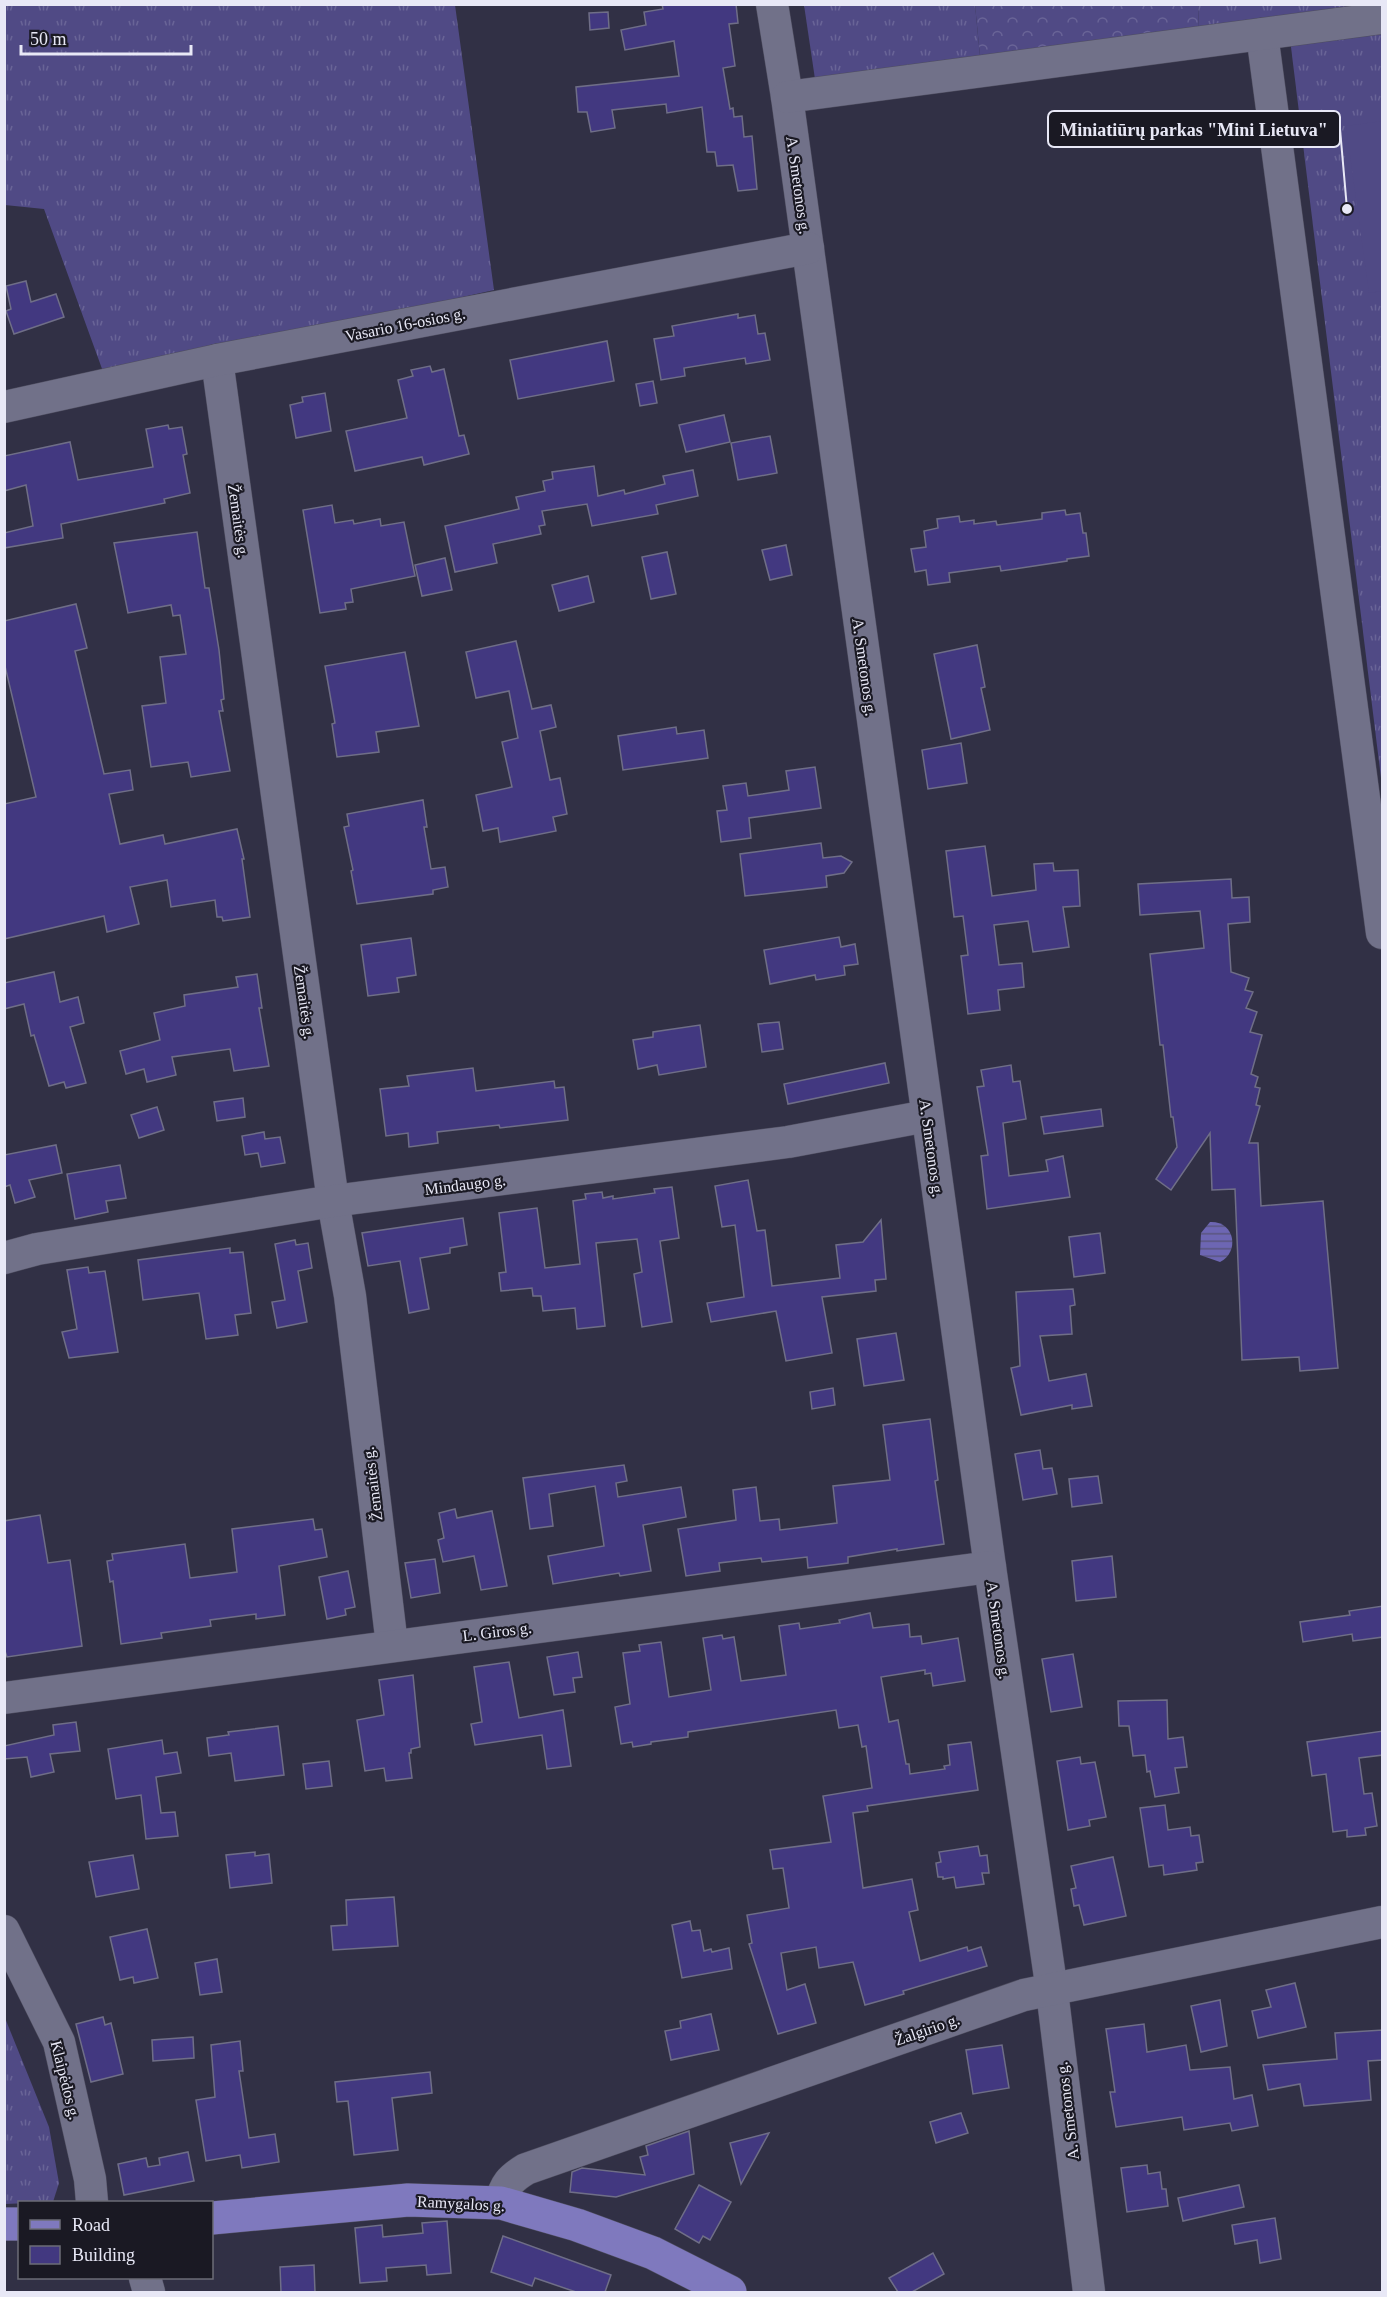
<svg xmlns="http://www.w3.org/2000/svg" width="1387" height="2297" font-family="'Times New Roman',serif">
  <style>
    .grass { fill: url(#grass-tufts) }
    .forest { fill: url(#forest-crowns) }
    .garden { fill: #504a85 }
    .water { fill: url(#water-rules) }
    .building { fill: #423880; stroke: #6f6e87; stroke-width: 1.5 }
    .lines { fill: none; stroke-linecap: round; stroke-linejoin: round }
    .minor-casing { stroke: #4f4e60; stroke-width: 33 }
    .major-casing { stroke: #4f4e60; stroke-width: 34 }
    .minor { stroke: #717189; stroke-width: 32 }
    .major { stroke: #7f79be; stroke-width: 33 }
    .labels { text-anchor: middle; stroke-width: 4.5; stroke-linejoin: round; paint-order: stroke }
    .street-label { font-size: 16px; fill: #e8e8f6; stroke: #1a1923 }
    .leader { fill: none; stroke: #e8e8f6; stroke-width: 2 }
    .callout-dot { fill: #e8e8f6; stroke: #1a1923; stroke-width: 2 }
    .callout { fill: #1a1923; stroke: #e8e8f6; stroke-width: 2 }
    .callout-label { font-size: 18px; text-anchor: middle; font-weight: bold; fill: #e8e8f6 }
  </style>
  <defs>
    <pattern id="grass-tufts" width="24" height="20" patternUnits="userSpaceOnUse" patternTransform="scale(1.5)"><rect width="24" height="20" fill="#504a85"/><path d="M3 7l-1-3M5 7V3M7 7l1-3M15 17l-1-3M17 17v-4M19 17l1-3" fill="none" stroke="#696497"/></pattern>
    <pattern id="forest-crowns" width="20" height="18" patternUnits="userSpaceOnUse" patternTransform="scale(1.5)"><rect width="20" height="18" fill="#504a85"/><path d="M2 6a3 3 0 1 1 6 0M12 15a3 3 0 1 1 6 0" fill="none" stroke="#696497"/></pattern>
    <pattern id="water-rules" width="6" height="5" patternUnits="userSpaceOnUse" patternTransform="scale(1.5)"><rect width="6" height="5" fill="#6d66b3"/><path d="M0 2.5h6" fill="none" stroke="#5a567e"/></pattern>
  </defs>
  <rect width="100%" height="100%" fill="#313045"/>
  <g class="grass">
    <polygon points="135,4 455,5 494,290 105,377 44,209 5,205 4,6"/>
    <polygon points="1382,4 1199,30 1198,5"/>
    <polygon points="804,5 975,5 980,56 815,79"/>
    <polygon points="1382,26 1382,786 1290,39"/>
    <polygon points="5,2018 49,2127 59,2183 53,2202 5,2204"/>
  </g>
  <polygon class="forest" points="975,5 1198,5 1199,30 980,56"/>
  <polygon class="garden" points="1382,121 1382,291 1369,293 1346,126"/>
  <path class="water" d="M1210,1222C1235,1221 1240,1252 1220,1262L1200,1255L1201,1233Z"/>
  <g class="building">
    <polygon points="662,4 736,4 738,23 729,24 735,66 723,68 730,109 733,108 734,117 742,116 744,137 752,136 757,189 738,191 733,165 717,166 715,152 707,152 702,107 667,113 666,104 612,110 615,128 591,132 587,112 578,112 576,87 679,76 674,41 625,50 621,30 646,25 644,12 663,9"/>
    <polygon points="608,12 609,28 590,30 589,13"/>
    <polygon points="26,281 31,302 56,294 64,317 14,334 6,311 11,309 6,286"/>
    <polygon points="738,314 738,318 755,315 758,334 765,333 770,360 746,364 745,358 684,368 685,376 661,380 654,339 674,336 672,326"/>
    <polygon points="607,341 614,381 518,399 510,360"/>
    <polygon points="430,366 432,372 444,369 459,436 464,435 469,454 424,465 422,457 355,471 346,431 407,418 398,380 413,376 411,370"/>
    <polygon points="653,381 657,403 640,406 636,384"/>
    <polygon points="325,393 331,431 296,438 290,405 303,402 302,397"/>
    <polygon points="724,415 730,442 686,452 679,425"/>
    <polygon points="168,425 169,429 182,427 187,454 183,455 190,493 164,499 165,503 61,524 63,538 4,548 4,533 33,526 26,485 4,491 4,456 70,442 78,480 153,467 146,429"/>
    <polygon points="770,436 777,473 738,480 731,443"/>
    <polygon points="594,466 598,496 624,490 625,494 665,484 663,476 693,470 698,496 656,505 658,514 592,526 587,504 542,511 545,525 539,526 541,534 493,544 497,563 455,572 445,526 519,509 516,497 545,491 543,481 553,479 552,472"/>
    <polygon points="332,505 335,523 353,520 354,524 380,519 381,526 404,522 415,576 351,589 353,602 345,603 346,609 320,613 303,510"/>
    <polygon points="1065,510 1066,515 1080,513 1083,533 1086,533 1089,556 1067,559 1067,561 1001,571 1000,566 949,573 950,582 928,585 926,570 915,572 911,549 926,547 924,531 938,528 937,519 959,516 960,522 974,520 974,524 996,521 997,525 1042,519 1042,513"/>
    <polygon points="197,532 205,588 209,588 219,650 224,699 221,700 223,711 219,711 230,771 191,777 188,762 151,767 142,706 166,703 160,657 186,654 180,615 173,616 171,605 128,613 114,543"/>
    <polygon points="786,545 792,575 770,580 762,550"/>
    <polygon points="667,552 676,594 651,599 642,557"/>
    <polygon points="445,558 452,590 422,596 415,565"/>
    <polygon points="588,576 594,602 559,611 552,585"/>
    <polygon points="76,604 87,648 75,651 104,774 130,770 133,790 109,794 120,844 163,835 165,844 237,829 244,859 242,859 250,917 223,921 222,917 217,917 215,900 171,907 167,880 130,887 139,924 107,932 104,916 4,939 4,804 36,797 4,662 4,621"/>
    <polygon points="516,641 532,709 551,705 556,727 540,731 550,780 560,778 567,814 553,817 556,831 500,842 498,828 483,831 476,795 512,787 502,742 518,738 509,691 476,698 466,652"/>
    <polygon points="977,645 985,687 981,688 990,730 951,739 934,654"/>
    <polygon points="405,652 419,726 376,732 379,752 337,757 332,724 335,723 325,666"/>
    <polygon points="676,727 677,734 704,730 708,758 623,770 618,736"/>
    <polygon points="961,743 967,783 928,789 922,750"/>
    <polygon points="815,767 821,808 749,818 751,838 721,842 717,811 727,810 723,786 746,783 748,796 789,790 786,771"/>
    <polygon points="423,800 427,827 424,827 431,869 445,867 448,887 433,890 433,894 357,904 351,871 353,870 344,827 349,826 347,814"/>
    <polygon points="821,843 823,858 841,856 852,862 844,873 826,876 827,887 745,896 740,854"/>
    <polygon points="985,846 992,896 1036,890 1034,864 1053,863 1054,871 1078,870 1080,906 1063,907 1069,947 1033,952 1028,921 994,925 999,965 1022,963 1024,987 998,990 1000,1010 968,1014 961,956 968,955 963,916 954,917 946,851"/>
    <polygon points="1231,879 1232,898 1249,897 1250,922 1228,924 1231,972 1249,978 1245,990 1253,992 1246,1008 1257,1012 1250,1032 1262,1035 1251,1074 1258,1077 1255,1087 1260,1088 1256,1105 1260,1106 1249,1143 1258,1143 1261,1206 1323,1201 1338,1368 1300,1371 1299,1357 1242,1360 1235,1189 1212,1190 1210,1133 1171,1190 1156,1179 1177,1147 1173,1117 1171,1117 1163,1045 1160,1045 1150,954 1204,948 1200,911 1140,915 1138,884"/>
    <polygon points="839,937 841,947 855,944 858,964 844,966 845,975 816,980 815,975 770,984 764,950"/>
    <polygon points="411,938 416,975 397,978 399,992 368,996 361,945"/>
    <polygon points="54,972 60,1002 78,997 84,1023 70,1027 86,1083 66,1088 64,1082 49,1086 34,1035 31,1036 24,1004 4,1009 4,983"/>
    <polygon points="257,974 262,1008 259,1008 269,1066 234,1071 230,1049 172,1057 176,1075 147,1082 144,1069 126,1074 120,1051 160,1040 154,1013 185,1006 184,995 238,987 236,977"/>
    <polygon points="779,1022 783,1049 762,1052 758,1024"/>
    <polygon points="700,1025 706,1067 659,1075 657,1065 638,1069 633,1040 653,1037 653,1032"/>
    <polygon points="885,1063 889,1083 788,1104 784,1084"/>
    <polygon points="1011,1065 1013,1082 1020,1081 1026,1119 1003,1123 1009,1176 1048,1171 1046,1160 1063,1156 1070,1197 987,1209 981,1156 988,1155 977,1087 984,1086 981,1070"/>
    <polygon points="473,1068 476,1091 554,1081 555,1088 564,1087 568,1120 500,1128 499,1125 437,1132 438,1143 409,1147 408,1133 386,1136 380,1089 409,1086 407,1076"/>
    <polygon points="243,1098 245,1117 217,1121 214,1102"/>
    <polygon points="157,1107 164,1130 139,1138 131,1115"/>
    <polygon points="1101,1109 1103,1126 1044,1134 1041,1117"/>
    <polygon points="264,1132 265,1139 280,1137 285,1163 261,1167 258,1153 245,1155 242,1136"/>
    <polygon points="56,1145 62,1173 29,1180 35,1197 15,1203 10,1185 4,1187 4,1155"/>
    <polygon points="120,1165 126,1198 106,1201 108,1212 75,1219 67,1174"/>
    <polygon points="748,1180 757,1231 765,1230 772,1286 840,1278 836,1245 863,1242 881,1220 886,1279 875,1280 876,1291 822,1297 832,1353 786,1361 776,1311 711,1322 707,1303 744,1297 735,1225 722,1227 715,1186"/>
    <polygon points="672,1187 679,1238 660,1241 672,1322 642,1327 634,1274 642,1272 637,1239 596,1243 605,1326 577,1329 575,1308 543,1311 541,1296 533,1296 532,1288 501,1291 499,1273 506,1272 499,1213 537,1208 545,1268 580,1264 573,1201 586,1199 585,1194 602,1192 603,1198 613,1196 613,1199 655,1193 654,1189"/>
    <polygon points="463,1218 467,1245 450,1248 450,1253 420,1258 429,1309 409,1313 400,1261 368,1266 362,1233"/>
    <polygon points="1100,1233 1105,1273 1074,1277 1069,1237"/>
    <polygon points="295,1240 296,1245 308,1243 312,1268 298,1271 307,1322 277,1328 272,1302 285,1300 275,1244"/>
    <polygon points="230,1248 230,1253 243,1252 251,1313 235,1315 238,1335 206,1339 199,1293 143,1300 138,1260"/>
    <polygon points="88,1267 89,1273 105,1271 118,1352 69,1358 62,1332 77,1329 67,1270"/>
    <polygon points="1073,1289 1075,1305 1070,1306 1072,1334 1040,1336 1049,1381 1086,1374 1092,1406 1072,1409 1072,1405 1021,1415 1011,1368 1020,1366 1016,1292"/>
    <polygon points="896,1333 904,1380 864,1386 857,1339"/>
    <polygon points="833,1388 835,1405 812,1409 810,1392"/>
    <polygon points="930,1419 938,1480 935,1481 944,1544 897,1551 897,1549 848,1557 848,1563 808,1568 807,1557 762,1562 761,1558 719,1563 720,1571 686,1576 678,1529 736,1520 733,1490 756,1487 760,1521 779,1519 780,1530 837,1523 833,1486 890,1480 883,1425"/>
    <polygon points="1040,1450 1043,1469 1052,1468 1057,1494 1023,1500 1015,1454"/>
    <polygon points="624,1465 627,1481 616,1483 618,1497 681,1487 686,1517 643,1525 651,1571 620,1576 619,1573 553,1584 548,1556 604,1546 595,1486 549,1494 553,1526 530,1529 523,1478"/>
    <polygon points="1098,1476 1102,1503 1072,1507 1069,1479"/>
    <polygon points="455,1509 457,1518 492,1511 507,1586 481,1590 474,1556 443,1562 438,1540 444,1538 439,1513"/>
    <polygon points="40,1515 48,1563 70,1560 82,1646 7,1657 4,1648 4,1521"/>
    <polygon points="313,1519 315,1530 322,1529 327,1557 279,1566 285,1615 256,1619 256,1614 210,1620 211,1626 161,1633 162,1638 121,1644 113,1581 110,1582 107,1561 113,1560 112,1554 185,1544 190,1578 237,1572 232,1529"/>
    <polygon points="1112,1556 1116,1597 1076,1601 1072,1561"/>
    <polygon points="435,1559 440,1593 411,1598 405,1563"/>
    <polygon points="348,1571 355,1607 345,1609 346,1615 327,1619 319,1577"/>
    <polygon points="1383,1606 1383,1637 1353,1641 1352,1634 1303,1642 1300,1622 1350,1615 1349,1611"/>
    <polygon points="870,1613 873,1628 909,1624 910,1637 921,1636 922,1644 958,1638 965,1681 933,1686 931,1673 925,1674 925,1670 881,1677 889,1722 898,1720 906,1764 909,1764 910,1774 945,1769 944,1766 950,1765 948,1745 971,1742 978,1790 867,1806 868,1811 853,1813 863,1888 912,1879 918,1910 909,1912 920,1961 967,1947 968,1951 981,1947 987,1966 903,1991 904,1994 865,2005 853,1962 819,1968 816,1947 781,1953 787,1990 805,1984 816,2023 778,2034 749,1944 752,1943 747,1915 789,1908 783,1868 773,1869 770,1850 831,1842 823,1796 872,1788 866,1746 862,1747 858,1725 839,1728 836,1710 688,1732 688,1737 651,1742 651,1744 633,1747 632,1742 621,1744 615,1707 630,1704 623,1653 640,1651 639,1645 661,1642 669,1697 711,1690 703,1638 722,1635 723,1639 734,1637 741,1681 786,1675 779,1626 799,1623 800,1629 840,1623 839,1620"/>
    <polygon points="578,1652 582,1677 573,1678 575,1692 554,1695 547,1657"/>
    <polygon points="1073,1654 1082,1707 1051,1712 1042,1659"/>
    <polygon points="509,1662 519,1718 563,1710 571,1766 547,1769 542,1735 475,1745 471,1724 482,1722 474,1667"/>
    <polygon points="413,1675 420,1747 411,1749 411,1753 409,1753 412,1778 386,1781 384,1768 365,1771 357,1720 384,1715 379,1680"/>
    <polygon points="1167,1700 1168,1739 1183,1737 1187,1767 1175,1768 1179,1793 1155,1797 1150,1771 1147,1772 1145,1755 1133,1756 1129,1726 1119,1726 1118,1701"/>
    <polygon points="76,1722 80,1751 50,1754 54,1772 31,1777 27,1757 4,1759 4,1746 54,1735 53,1725"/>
    <polygon points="278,1726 284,1775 235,1781 231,1753 209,1756 207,1738 229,1735 228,1732"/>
    <polygon points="1383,1731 1383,1755 1359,1758 1364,1794 1372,1793 1377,1826 1365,1828 1366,1835 1347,1837 1347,1830 1333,1832 1326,1774 1312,1776 1307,1742"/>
    <polygon points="162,1740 164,1754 177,1752 181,1773 156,1777 161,1813 175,1812 178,1836 146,1839 141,1795 116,1799 108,1749"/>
    <polygon points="1080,1757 1081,1764 1095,1762 1106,1817 1089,1820 1090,1826 1068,1830 1057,1761"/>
    <polygon points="329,1761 332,1786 306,1789 303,1764"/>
    <polygon points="1165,1805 1168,1830 1190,1827 1191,1836 1199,1835 1203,1862 1196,1863 1197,1870 1164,1875 1163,1865 1149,1867 1140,1808"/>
    <polygon points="978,1846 980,1856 987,1855 989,1873 982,1873 984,1884 956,1888 954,1877 943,1879 943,1877 938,1877 936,1863 941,1862 939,1852"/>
    <polygon points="255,1852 255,1856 269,1854 272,1883 230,1888 226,1855"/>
    <polygon points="133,1855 139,1889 96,1897 89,1862"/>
    <polygon points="1113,1857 1126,1916 1084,1925 1079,1905 1074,1906 1071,1889 1076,1888 1071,1866"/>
    <polygon points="394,1897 398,1946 333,1950 331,1926 347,1925 346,1900"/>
    <polygon points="690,1921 692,1931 700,1930 704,1951 711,1949 712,1952 729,1948 732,1969 682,1978 672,1925"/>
    <polygon points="147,1929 158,1978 134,1983 133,1977 120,1980 110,1937"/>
    <polygon points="217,1959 222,1992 200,1995 195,1963"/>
    <polygon points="1295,1983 1306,2027 1258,2038 1252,2011 1271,2007 1266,1990"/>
    <polygon points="1220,2000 1227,2046 1201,2052 1191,2006"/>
    <polygon points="711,2014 719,2050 671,2060 665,2031 681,2028 680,2021"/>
    <polygon points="103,2017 105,2025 111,2023 123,2074 91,2082 76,2024"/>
    <polygon points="1144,2024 1147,2052 1186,2045 1190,2070 1230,2067 1234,2099 1252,2095 1258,2126 1232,2131 1230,2123 1184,2130 1182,2117 1116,2127 1110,2092 1115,2092 1106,2029"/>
    <polygon points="1383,2030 1383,2060 1368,2061 1371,2100 1304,2106 1300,2084 1268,2090 1263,2065 1337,2059 1335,2033"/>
    <polygon points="193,2037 194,2058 153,2061 152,2040"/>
    <polygon points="240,2041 243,2071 239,2071 249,2138 275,2134 279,2162 242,2168 240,2155 206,2161 196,2100 215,2097 211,2045"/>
    <polygon points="1002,2045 1009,2088 973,2094 966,2050"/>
    <polygon points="430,2072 432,2093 392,2098 398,2150 354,2155 348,2101 337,2102 335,2082"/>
    <polygon points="961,2113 968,2133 936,2143 930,2122"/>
    <polygon points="689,2131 694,2174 616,2197 570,2192 572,2172 582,2168 645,2175 640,2157 648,2155 646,2146"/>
    <polygon points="769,2133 741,2184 730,2143"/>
    <polygon points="188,2152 194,2181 124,2195 118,2164 146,2158 148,2167 160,2165 159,2158"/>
    <polygon points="1147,2165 1148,2174 1160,2172 1162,2189 1166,2189 1168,2206 1127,2212 1121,2168"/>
    <polygon points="699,2185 731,2202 710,2240 703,2236 699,2243 675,2229"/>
    <polygon points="1239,2185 1244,2207 1183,2221 1178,2198"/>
    <polygon points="1275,2218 1281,2259 1260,2263 1257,2240 1235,2244 1232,2225"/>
    <polygon points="447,2221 451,2273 427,2275 426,2265 386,2268 387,2281 360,2283 355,2228 382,2225 383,2237 423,2233 422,2223"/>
    <polygon points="503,2236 611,2275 605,2292 576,2292 535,2278 532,2286 491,2272"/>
    <polygon points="933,2253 944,2274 912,2292 898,2292 889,2278"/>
    <polygon points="314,2265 315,2292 281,2292 280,2267"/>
  </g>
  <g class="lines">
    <defs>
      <g id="minor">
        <polyline points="772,4 787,97 990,1567 1052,1991 1089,2292"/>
        <polyline points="1262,34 1382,933"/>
        <polyline points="787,97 1382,18"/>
        <polyline points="217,360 333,1201 350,1296 392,1645"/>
        <polyline points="4,407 217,360 808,248"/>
        <polyline points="4,1258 37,1249 333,1201 788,1142 927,1116"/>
        <polyline points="4,1698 990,1567"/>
        <polyline points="4,1931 59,2042 90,2179 92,2202"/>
        <path d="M501,2203C504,2185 511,2178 526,2169L1024,1995L1382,1922"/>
        <polyline points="145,2278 149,2292"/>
      </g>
      <g id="major">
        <polyline points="212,2218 408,2200 501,2203 577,2225 653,2253 730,2292"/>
        <polyline points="4,2224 20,2224"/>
      </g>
    </defs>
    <use href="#minor" class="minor-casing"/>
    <use href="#major" class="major-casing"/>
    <use href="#minor" class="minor"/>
    <use href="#major" class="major"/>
  </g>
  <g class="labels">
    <g class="street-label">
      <text transform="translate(799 185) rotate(82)" y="6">A. Smetonos g.</text>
      <text transform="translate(405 324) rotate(-11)" y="6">Vasario 16-osios g.</text>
      <text transform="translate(239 521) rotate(82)" y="6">Žemaitės g.</text>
      <text transform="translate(865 667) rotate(82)" y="6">A. Smetonos g.</text>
      <text transform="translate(305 1002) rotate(82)" y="6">Žemaitės g.</text>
      <text transform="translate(932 1148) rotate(82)" y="6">A. Smetonos g.</text>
      <text transform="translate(465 1184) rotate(-7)" y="6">Mindaugo g.</text>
      <text transform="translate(372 1484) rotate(-97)" y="6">Žemaitės g.</text>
      <text transform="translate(999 1630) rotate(82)" y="6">A. Smetonos g.</text>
      <text transform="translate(497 1631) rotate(-7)" y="6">L. Giros g.</text>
      <text transform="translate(927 2029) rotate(-19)" y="6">Žalgirio g.</text>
      <text transform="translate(66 2080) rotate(76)" y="6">Klaipėdos g.</text>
      <text transform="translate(1067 2111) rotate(-97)" y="6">A. Smetonos g.</text>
      <text transform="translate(461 2203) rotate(3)" y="6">Ramygalos g.</text>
    </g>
  </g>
  <path class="leader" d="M1347 209L1340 129"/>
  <circle class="callout-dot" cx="1347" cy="209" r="6"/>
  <rect class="callout" x="1048" y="111" width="292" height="36" rx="6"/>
  <g class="callout-label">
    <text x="1194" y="136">Miniatiūrų parkas "Mini Lietuva"</text>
  </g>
  <rect width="1387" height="2297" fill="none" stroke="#e8e8f6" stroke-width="12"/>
  <rect x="18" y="2201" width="195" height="78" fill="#1a1923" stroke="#6c6c77" stroke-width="1.5"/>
  <rect x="30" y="2220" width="30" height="9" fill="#7f79be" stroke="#6c6c77" stroke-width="1.5"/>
  <text x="72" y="2231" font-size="18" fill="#e8e8f6">Road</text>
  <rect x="30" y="2246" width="30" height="18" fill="#423880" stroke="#6c6c77" stroke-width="1.5"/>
  <text x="72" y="2261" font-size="18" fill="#e8e8f6">Building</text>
  <path d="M21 45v9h170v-9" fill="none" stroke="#e8e8f6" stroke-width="3"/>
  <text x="30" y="45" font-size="18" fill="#e8e8f6" stroke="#1a1923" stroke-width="4.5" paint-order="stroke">50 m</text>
</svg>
